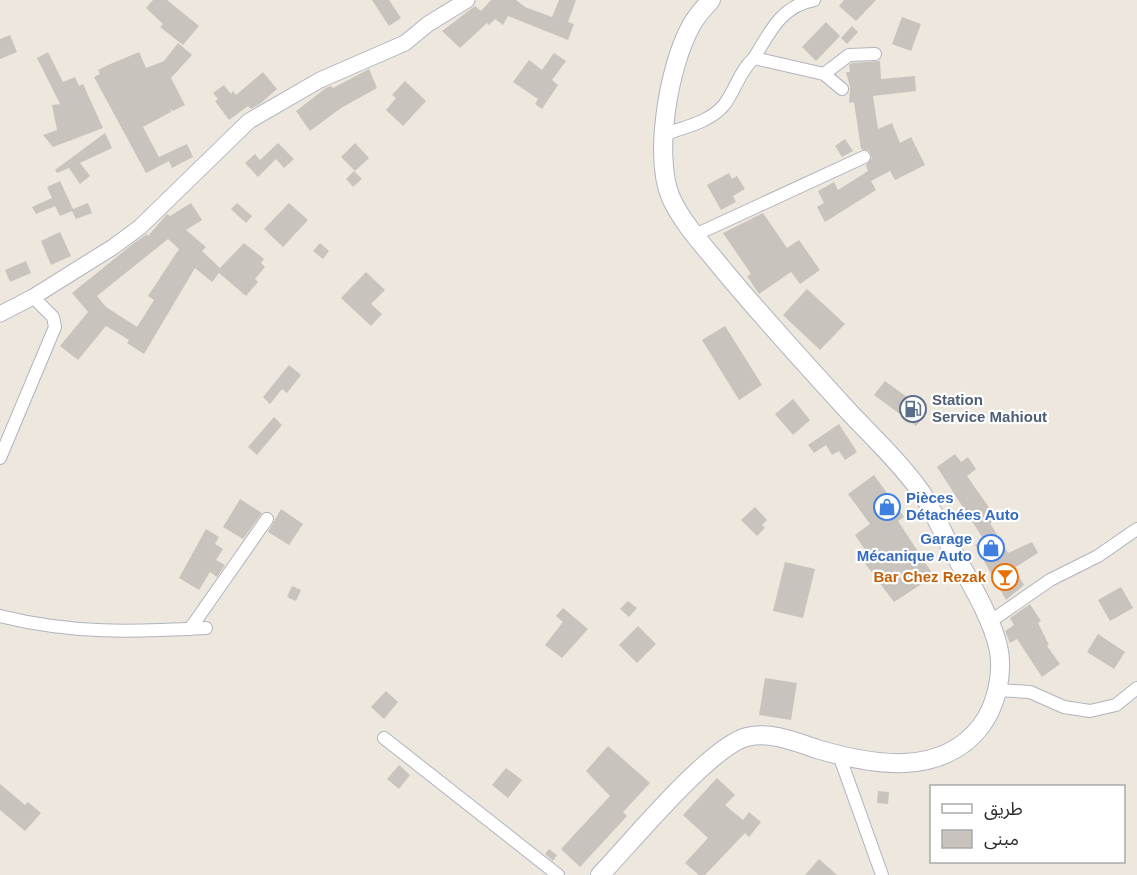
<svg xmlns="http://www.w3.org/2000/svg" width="1137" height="875" font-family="Helvetica,'Noto Sans Arabic',sans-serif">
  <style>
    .building { fill: #c8c4bd; fill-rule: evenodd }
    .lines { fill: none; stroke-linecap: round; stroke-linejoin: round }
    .minor-casing { stroke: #b1b3be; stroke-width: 14 }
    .tertiary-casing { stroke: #b1b3be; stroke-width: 17 }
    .secondary-casing { stroke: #b1b3be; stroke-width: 20 }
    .minor { stroke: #fff; stroke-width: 12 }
    .tertiary { stroke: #fff; stroke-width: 15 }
    .secondary { stroke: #fff; stroke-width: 18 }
    .labels { text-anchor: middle; stroke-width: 4.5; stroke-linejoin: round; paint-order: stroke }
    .service-label { font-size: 15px; font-weight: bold; fill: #4e5e75; stroke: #fff; text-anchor: start }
    .shop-label { font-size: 15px; font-weight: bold; fill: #366cbe; stroke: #fff; text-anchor: start }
    .food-label { font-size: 15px; font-weight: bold; fill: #c56008; stroke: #fff; text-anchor: end }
  </style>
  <rect width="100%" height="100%" fill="#ede7de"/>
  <g class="building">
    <polygon points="153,0 167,0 199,26 183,45 160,27 163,24 146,8"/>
    <polygon points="372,0 389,0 401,18 389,26"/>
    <polygon points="491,0 516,0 525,7 552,17 559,0 576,0 568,22 574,24 568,40 508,16 503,25 495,19 489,25 487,23 460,48 442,31 475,6 481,11"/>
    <polygon points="844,0 876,0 856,21 839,6"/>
    <polygon points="902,17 921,24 911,51 892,44"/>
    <polygon points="826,22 840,36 816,61 802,47"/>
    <polygon points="852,26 858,32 847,44 841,38"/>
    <polygon points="10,35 17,52 0,59 0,39"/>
    <polygon points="178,43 192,55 171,78 185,105 173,111 170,109 171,112 143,127 159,157 187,144 193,157 172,168 169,161 146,173 94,77 100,74 98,70 108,65 139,52 146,68 164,61"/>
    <polygon points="48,52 63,82 75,77 79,86 83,84 103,128 53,147 43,135 57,130 52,105 60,104 37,58"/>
    <polygon points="554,53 566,61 552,80 558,85 542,109 535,104 538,99 513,82 529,60 542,70"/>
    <polygon points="880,61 881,79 915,76 916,91 873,96 878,129 892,123 900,143 911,137 925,165 895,180 890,171 871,181 876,190 825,222 817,207 824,203 818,191 834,182 838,190 868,171 866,165 872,158 869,151 861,149 854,102 849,103 850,87 846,72 850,72 849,65 852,63"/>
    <polygon points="369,69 377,88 341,108 310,131 296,111 326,88 331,86 333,88"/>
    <polygon points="263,72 277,89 261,103 251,109 248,106 229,120 215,101 218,99 213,93 224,85 231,94 233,91 236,95"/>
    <polygon points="405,81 426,101 403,126 386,110 396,98 392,95"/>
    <polygon points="105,133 112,148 80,163 90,176 80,184 69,168 57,173 55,170"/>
    <polygon points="845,139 853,151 842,157 835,146"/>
    <polygon points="278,143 294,159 284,168 276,159 258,177 245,163 255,154 260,160"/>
    <polygon points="355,143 369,158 355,171 341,157"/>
    <polygon points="354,171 362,179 353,187 346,179"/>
    <polygon points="729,173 732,179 737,176 745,189 733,196 736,202 721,210 707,185"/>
    <polygon points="60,181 73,209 88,203 92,213 76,219 72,211 60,216 55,206 36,214 32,207 52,198 47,187"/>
    <path d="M191,203L202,220L186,230L206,247L202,251L220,268L244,243L264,259L261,263L265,267L255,279L258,282L246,296L219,273L212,282L195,268L144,354L127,343L129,340L106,326L78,360L60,346L88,312L72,293L134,243L147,234L148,236L167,214L170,216ZM168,239L179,249L148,296L154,300L137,327L106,307L97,296Z"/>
    <polygon points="237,203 252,216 246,223 231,209"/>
    <polygon points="289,203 308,220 283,247 264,229"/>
    <polygon points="763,213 787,248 799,240 820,270 800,284 791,272 759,294 747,276 751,274 723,233"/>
    <polygon points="60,232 71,256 51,265 41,241"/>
    <polygon points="320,243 329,251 323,259 313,251"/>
    <polygon points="26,261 31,273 10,282 5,270"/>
    <polygon points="366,272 385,290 371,304 382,314 371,326 341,298"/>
    <polygon points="807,289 845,324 820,350 783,315"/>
    <polygon points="725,326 762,385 739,400 702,340"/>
    <polygon points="289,365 301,375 287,393 282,389 270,404 263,397"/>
    <polygon points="885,381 927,412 916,426 874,395"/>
    <polygon points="793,399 810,420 793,435 775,414"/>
    <polygon points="274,417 282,425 257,455 248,447"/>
    <polygon points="839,424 857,452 845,460 839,451 832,455 826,445 814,453 808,445"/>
    <polygon points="955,454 961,462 968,457 976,469 967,476 997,519 990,523 1008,553 1032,542 1038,553 1014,568 1024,585 1006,600 975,545 984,540 937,467"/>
    <polygon points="874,475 904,517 898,521 934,576 894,602 861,558 868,554 855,535 870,524 848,494"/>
    <polygon points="240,499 262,513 243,539 223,527"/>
    <polygon points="755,507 767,520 762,525 765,528 757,536 741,520"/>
    <polygon points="281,509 303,524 289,545 268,532"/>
    <polygon points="206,529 219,537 215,544 223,549 216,560 225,565 217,577 210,572 199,590 179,578"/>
    <polygon points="785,562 815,569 803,618 773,611"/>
    <polygon points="292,586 301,590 296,601 287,597"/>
    <polygon points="1121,587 1133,608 1110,621 1098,600"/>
    <polygon points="628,601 637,608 629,617 620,609"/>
    <polygon points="1030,604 1041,621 1038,623 1049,645 1047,646 1060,664 1042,677 1017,639 1010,643 1005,631 1014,625 1010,618"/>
    <polygon points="563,608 588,629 562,658 545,645 563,622 556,616"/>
    <polygon points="638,626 656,644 637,663 619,645"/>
    <polygon points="1098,634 1125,652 1114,669 1087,652"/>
    <polygon points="765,678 797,683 791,720 759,715"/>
    <polygon points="386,691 398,702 384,719 371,707"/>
    <polygon points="608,746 650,783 623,812 627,816 580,867 561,849 610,796 586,771"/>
    <polygon points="399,765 410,775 399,789 387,779"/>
    <polygon points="506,768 522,780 508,798 492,785"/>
    <polygon points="717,778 735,795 725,805 743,820 749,812 761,822 749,837 745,833 705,875 699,875 685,863 708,838 683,815"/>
    <polygon points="0,784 25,805 28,802 41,813 25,831 0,810"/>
    <polygon points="878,791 889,792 888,804 877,803"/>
    <polygon points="549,849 557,855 553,861 545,854"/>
    <polygon points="819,859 837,875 805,875"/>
  </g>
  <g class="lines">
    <defs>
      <g id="minor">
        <path d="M754,58C770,32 781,6 814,0"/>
        <polyline points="824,74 849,55 875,54"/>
        <path d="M665,134C685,127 710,122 724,105C736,89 739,72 754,58L824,74L842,89"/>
        <polyline points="695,235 864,157"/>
        <polyline points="0,458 55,327 53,317 33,297"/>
        <path d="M0,616C73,634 132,632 206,628"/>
        <polyline points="988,623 1050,580 1098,556 1137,529"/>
        <polyline points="190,629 267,519"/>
        <polyline points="998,690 1030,692 1064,707 1090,711 1116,705 1137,688"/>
        <polyline points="384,738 558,875"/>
        <polyline points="839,755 882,875"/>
      </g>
      <polyline id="tertiary" points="0,314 33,297 113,247 140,227 249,121 320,80 405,43 428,24 467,0"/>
      <path id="secondary" d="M600,875C630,844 710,746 747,737C770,731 796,742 817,749C871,765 941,778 981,726C996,706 1003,676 999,651C993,618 965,574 949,544C940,527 932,508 921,492C901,464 875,439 851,414C808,367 766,321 725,272C706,248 684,226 671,198C653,156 669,65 691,26C696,16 704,8 711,0"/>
    </defs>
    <use href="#minor" class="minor-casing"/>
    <use href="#tertiary" class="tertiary-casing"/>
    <use href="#secondary" class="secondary-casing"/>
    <use href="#minor" class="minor"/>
    <use href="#tertiary" class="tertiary"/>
    <use href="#secondary" class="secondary"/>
  </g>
  <defs>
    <symbol id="fuel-ring" viewBox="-11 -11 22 22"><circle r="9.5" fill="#fff" stroke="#5c6f8a" stroke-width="1.5"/><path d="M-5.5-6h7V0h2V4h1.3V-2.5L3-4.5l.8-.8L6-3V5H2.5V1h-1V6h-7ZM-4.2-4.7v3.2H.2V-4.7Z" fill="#5c6f8a"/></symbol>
    <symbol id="shop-ring" viewBox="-11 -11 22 22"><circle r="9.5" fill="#fff" stroke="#3f7fe0" stroke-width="1.5"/><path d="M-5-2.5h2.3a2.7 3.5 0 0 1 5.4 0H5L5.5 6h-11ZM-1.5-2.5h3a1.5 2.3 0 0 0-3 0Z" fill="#3f7fe0"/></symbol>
    <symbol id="bar-ring" viewBox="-11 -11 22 22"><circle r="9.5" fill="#fff" stroke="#e8710a" stroke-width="1.5"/><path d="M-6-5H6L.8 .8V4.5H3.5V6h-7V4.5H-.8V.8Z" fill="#e8710a"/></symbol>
  </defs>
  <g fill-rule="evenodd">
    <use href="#fuel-ring" x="898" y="394" width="30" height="30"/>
    <use href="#shop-ring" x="872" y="492" width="30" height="30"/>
    <use href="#shop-ring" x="976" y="533" width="30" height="30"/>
    <use href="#bar-ring" x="990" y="562" width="30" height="30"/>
  </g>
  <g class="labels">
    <g class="service-label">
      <text x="932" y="405">Station<tspan x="932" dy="17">Service Mahiout</tspan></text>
    </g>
    <g class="shop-label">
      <text x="906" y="503">Pièces<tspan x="906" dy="17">Détachées Auto</tspan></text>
      <text x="972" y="544" text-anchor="end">Garage<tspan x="972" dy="17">Mécanique Auto</tspan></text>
    </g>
    <g class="food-label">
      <text x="986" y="582">Bar Chez Rezak</text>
    </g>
  </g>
  <rect x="930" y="785" width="195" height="78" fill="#ffffff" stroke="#aaaaaa" stroke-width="1.5"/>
  <rect x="942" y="804" width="30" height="9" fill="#ffffff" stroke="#aaaaaa" stroke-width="1.5"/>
  <text x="984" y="815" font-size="18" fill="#2b2b2b">طريق</text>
  <rect x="942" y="830" width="30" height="18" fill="#c8c4bd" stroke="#aaaaaa" stroke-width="1.5"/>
  <text x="984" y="845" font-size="18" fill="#2b2b2b">مبنى</text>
</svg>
